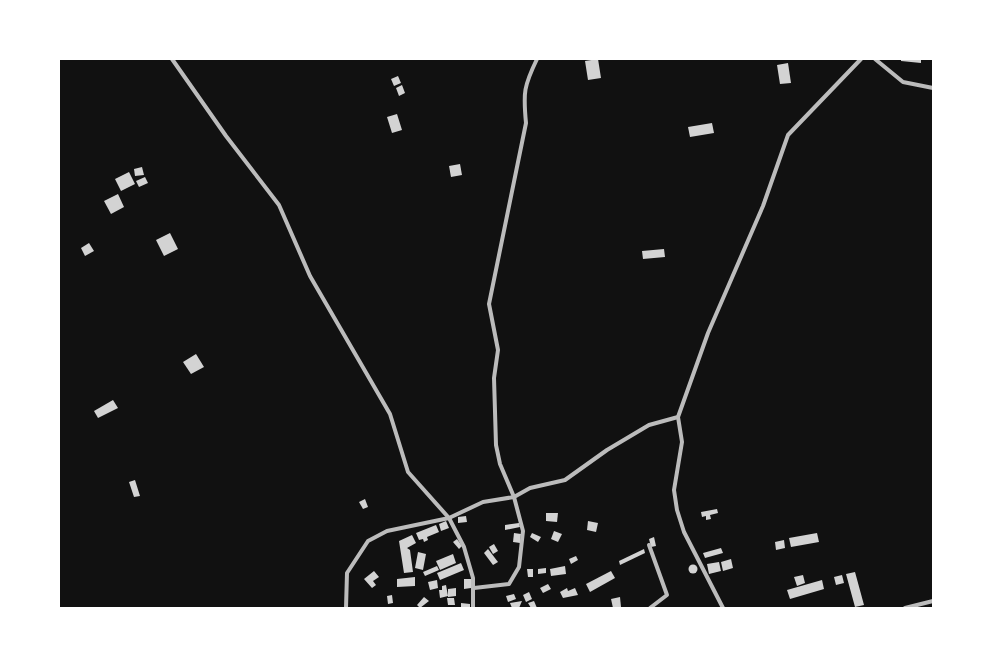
<svg xmlns="http://www.w3.org/2000/svg" width="992" height="667" font-family="'Crimson Pro',serif">
  <style>
    .building { fill: #d3d3d3 }
    .lines { fill: none; stroke-linecap: round; stroke-linejoin: round }
    .minor { stroke: #bcbcbc; stroke-width: 4 }
  </style>
  <rect width="100%" height="100%" fill="#111"/>
  <g class="building">
    <polygon points="598,59 601,78 588,80 585,61"/>
    <polygon points="901,59 921,59 921,63 901,61"/>
    <polygon points="788,63 791,83 780,84 777,65"/>
    <polygon points="398,76 401,83 394,86 391,79"/>
    <polygon points="402,85 405,93 399,96 396,88"/>
    <polygon points="397,114 402,130 392,133 387,117"/>
    <polygon points="712,123 714,133 690,137 688,127"/>
    <polygon points="460,164 462,175 451,177 449,166"/>
    <polygon points="142,167 144,175 135,176 134,169"/>
    <polygon points="129,172 135,184 121,191 115,179"/>
    <polygon points="145,177 148,183 139,187 136,181"/>
    <polygon points="118,194 124,207 111,214 104,201"/>
    <polygon points="170,233 178,249 164,256 156,240"/>
    <polygon points="89,243 94,251 85,256 81,248"/>
    <polygon points="664,249 665,257 643,259 642,251"/>
    <polygon points="196,354 204,367 191,374 183,362"/>
    <polygon points="113,400 118,408 98,418 94,411"/>
    <polygon points="135,480 140,496 134,497 129,482"/>
    <polygon points="365,499 368,507 363,509 359,502"/>
    <polygon points="717,509 718,513 710,515 711,519 706,520 706,516 702,517 701,512"/>
    <polygon points="546,513 558,513 557,522 546,521"/>
    <polygon points="466,516 467,522 458,523 458,517"/>
    <polygon points="446,521 449,528 441,531 439,524"/>
    <polygon points="588,521 598,523 596,532 587,530"/>
    <polygon points="519,523 520,527 505,530 505,525"/>
    <polygon points="436,525 439,532 427,537 428,540 424,542 423,539 419,540 416,533"/>
    <polygon points="554,531 562,534 558,542 551,539"/>
    <polygon points="514,533 521,534 520,543 513,542"/>
    <polygon points="532,533 541,537 538,542 530,537"/>
    <polygon points="817,533 819,542 791,547 789,538"/>
    <polygon points="412,535 416,543 407,548 410,550 413,572 404,573 399,541"/>
    <polygon points="654,537 656,546 651,547 649,539"/>
    <polygon points="457,539 462,546 459,549 453,542"/>
    <polygon points="784,540 785,548 776,550 775,542"/>
    <polygon points="494,544 498,551 493,554 489,547"/>
    <polygon points="721,548 723,553 705,558 703,553"/>
    <polygon points="488,549 498,562 493,565 484,553"/>
    <polygon points="644,549 645,553 620,565 619,561"/>
    <polygon points="418,552 426,554 423,570 415,568"/>
    <polygon points="453,554 456,563 440,570 436,561"/>
    <polygon points="576,556 578,560 571,564 569,559"/>
    <polygon points="731,559 733,568 723,571 721,562"/>
    <polygon points="719,562 721,571 709,574 707,564"/>
    <polygon points="461,563 464,570 440,580 437,573"/>
    <circle cx="693" cy="569" r="4.5"/>
    <polygon points="437,566 439,570 425,576 423,572"/>
    <polygon points="565,566 566,574 551,576 550,569"/>
    <polygon points="546,568 546,573 538,574 538,569"/>
    <polygon points="527,569 533,569 533,577 528,577"/>
    <polygon points="374,571 379,577 373,581 376,585 372,588 364,579"/>
    <polygon points="611,571 615,578 590,592 586,584"/>
    <polygon points="855,572 864,605 855,607 846,574"/>
    <polygon points="803,575 805,583 797,586 794,577"/>
    <polygon points="842,575 844,583 836,585 834,577"/>
    <polygon points="415,577 415,586 397,587 397,579"/>
    <polygon points="464,579 471,579 471,588 464,589"/>
    <polygon points="437,580 438,588 430,590 428,582"/>
    <polygon points="822,580 824,589 790,599 787,590"/>
    <polygon points="548,584 551,589 543,593 540,588"/>
    <polygon points="446,585 448,596 440,598 439,590 442,590 442,586"/>
    <polygon points="456,588 456,596 448,597 448,589"/>
    <polygon points="567,588 568,591 575,588 578,595 563,598 560,592"/>
    <polygon points="529,592 532,599 526,602 523,595"/>
    <polygon points="514,594 516,599 508,602 506,596"/>
    <polygon points="392,595 393,603 388,604 387,596"/>
    <polygon points="424,597 429,601 420,608 417,605"/>
    <polygon points="620,597 621,607 613,608 611,599"/>
    <polygon points="447,598 454,598 455,605 448,605"/>
    <polygon points="522,601 519,608 512,608 510,603"/>
    <polygon points="534,601 537,608 531,608 528,603"/>
    <polygon points="461,603 470,604 470,608 461,608"/>
  </g>
  <g class="lines">
    <g class="minor">
      <polyline points="172,59 226,136 279,205 310,276 390,414 408,472 449,518 464,547 473,578 473,608"/>
      <polyline points="875,59 903,82 933,88"/>
      <polyline points="678,417 682,442 674,490 677,510 684,532 723,608"/>
      <polyline points="649,545 667,595 650,608"/>
      <path d="M474,588L509,584L519,567L523,531L514,497L500,464L496,445L494,378L498,350L489,304L526,123C523,92 524,86 537,59"/>
      <polyline points="346,608 347,573 368,541 387,531 449,518 483,502 514,497 530,488 565,480 607,450 649,425 678,417 708,333 763,206 788,135 861,59"/>
      <polyline points="905,608 933,601"/>
    </g>
  </g>
  <rect width="992" height="667" fill="none" stroke="#ffffff" stroke-width="120"/>
</svg>
